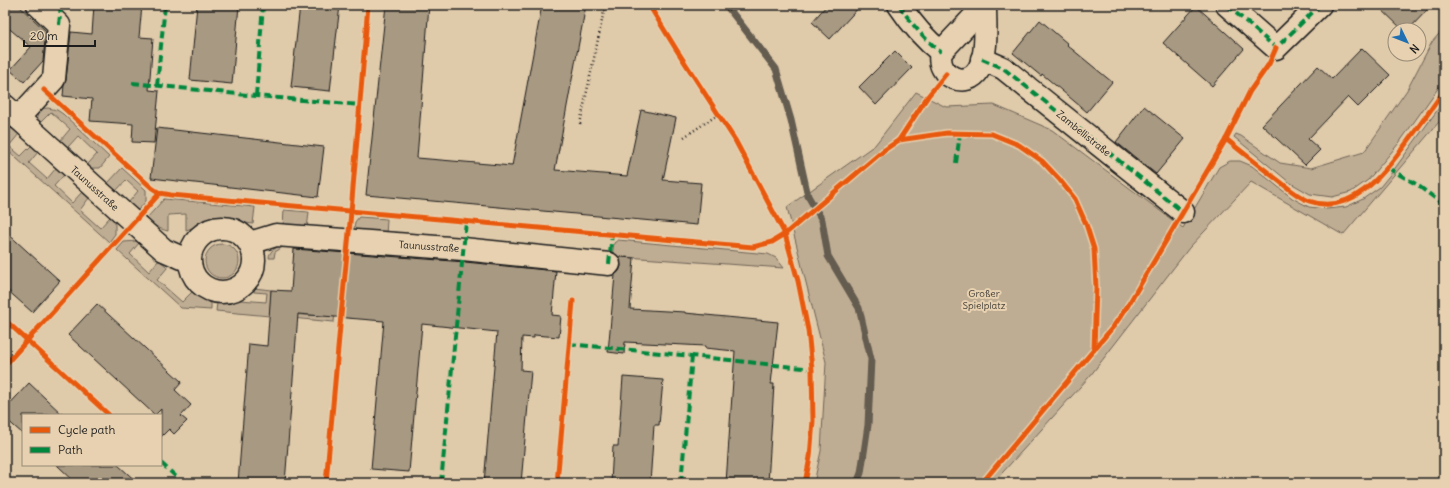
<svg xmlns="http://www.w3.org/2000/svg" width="1449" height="488" font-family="Delius,sans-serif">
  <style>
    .green { fill: #bfad93; stroke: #6e6458 }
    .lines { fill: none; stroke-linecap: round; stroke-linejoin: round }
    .stream { stroke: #635b50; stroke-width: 7 }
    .building { fill: #a89982; stroke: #1c1c1c }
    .minor-casing { stroke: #1c1c1c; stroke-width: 25 }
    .path { stroke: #1c1c1c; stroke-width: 2.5; stroke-dasharray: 1 3; stroke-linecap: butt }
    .minor { stroke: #e7d1b0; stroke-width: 22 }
    .quiet { stroke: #00873e; stroke-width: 4; stroke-dasharray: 8 4; stroke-linecap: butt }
    .cycleway-casing { stroke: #e7d1b0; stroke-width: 8 }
    .cycleway { stroke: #e8590c; stroke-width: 5 }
    .labels { text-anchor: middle; stroke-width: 4; stroke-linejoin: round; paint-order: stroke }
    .street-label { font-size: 10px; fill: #1c1c1c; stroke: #e7d1b0 }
    .park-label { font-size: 10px; fill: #45403a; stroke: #e7d1b0 }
  </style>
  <rect width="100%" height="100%" fill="#dfcaaa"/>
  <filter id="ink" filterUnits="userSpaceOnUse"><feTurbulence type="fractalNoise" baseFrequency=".025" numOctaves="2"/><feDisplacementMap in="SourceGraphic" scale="8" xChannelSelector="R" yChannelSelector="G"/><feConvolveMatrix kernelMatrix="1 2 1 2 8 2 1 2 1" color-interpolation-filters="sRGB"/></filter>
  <g filter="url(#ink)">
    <g class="green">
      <polygon points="1444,28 1444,80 1399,143 1368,180 1351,192 1332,197 1310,194 1289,182 1234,137 1236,134 1241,136 1280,163 1311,168 1364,152 1407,90 1432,42"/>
      <polygon points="916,92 946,107 994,105 1052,130 1183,228 1219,167 1230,161 1240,161 1252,166 1292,198 1309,207 1327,209 1346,207 1363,199 1380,187 1393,171 1444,101 1444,116 1343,235 1251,182 1189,248 1090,376 993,483 814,483 821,451 826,362 787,207 875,145"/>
      <polygon points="48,108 57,110 63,114 109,157 100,168 90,168 88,166 88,164 97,154 78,136 68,147 66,147 60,141 70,129 51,112 41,122 38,120 37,109"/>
      <polygon points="12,127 19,134 9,146 21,156 32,145 38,150 38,152 29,163 47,179 56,168 58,168 63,173 64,175 54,186 72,203 82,192 89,197 89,198 80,210 100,228 110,217 115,219 115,234 109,242 5,148 5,136"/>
      <polygon points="122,168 146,190 146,201 138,210 136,210 129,202 138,191 126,180 116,191 108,184 108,183"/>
      <path d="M164,199L255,207L253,224C239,223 227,215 213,219C203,221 196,228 186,230V214L168,215V231C159,229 153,225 146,219Z"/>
      <polygon points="284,210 309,212 307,229 283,227"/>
      <polygon points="359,217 387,219 386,236 353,234 355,222"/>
      <polygon points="618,240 768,254 776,258 784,268 612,256 614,243"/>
      <polygon points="138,241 139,243 130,254 149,272 158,261 160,261 166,266 167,268 157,280 182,302 192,292 194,291 201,297 211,303 211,310 181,308 117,250 124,242"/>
      <circle cx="222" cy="261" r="17"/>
      <path d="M284,244L341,248L334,322L216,311L217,303H228L240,300L266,302L267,293L254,292V288L271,290L270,313L322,316L328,250L294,247H283L275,252L274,258H269C269,250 277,247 284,244Z"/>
    </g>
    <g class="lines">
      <polyline class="stream" points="726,5 776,69 791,120 808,196 822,220 828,256 859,308 871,359 868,425 861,473 857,483"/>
    </g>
    <g class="building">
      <polygon points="5,5 18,5 46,31 43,61 24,82 10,70 31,47 5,25"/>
      <polygon points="94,5 142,5 139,37 153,38 149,90 159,91 154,143 132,142 133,124 90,121 92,99 63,96 64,85 66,80 71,32 92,34"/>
      <polygon points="197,5 239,5 232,84 190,80"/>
      <polygon points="300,5 340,5 330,91 291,87"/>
      <polygon points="386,5 429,5 417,158 512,166 542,5 586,5 555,170 627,176 641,110 676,118 663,180 701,183 697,225 366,195"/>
      <polygon points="827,5 861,5 830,39 812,22"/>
      <polygon points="1377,5 1432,5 1408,30 1403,30"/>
      <polygon points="1196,6 1244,49 1212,86 1163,43"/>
      <polygon points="1040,20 1068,44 1067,45 1112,82 1087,112 1042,74 1041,76 1013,53"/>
      <polygon points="1362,48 1390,75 1358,107 1348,97 1308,139 1320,150 1305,165 1262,125 1318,66 1332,79"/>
      <polygon points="895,51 912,68 876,105 859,87"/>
      <polygon points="1144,106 1185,139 1156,174 1116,142"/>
      <polygon points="157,128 324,147 318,197 151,178"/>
      <polygon points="5,231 60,281 32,312 5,288"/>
      <polygon points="294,249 465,262 556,271 552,315 561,316 559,337 534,335 534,338 522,337 521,370 531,371 521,483 484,483 497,332 422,324 409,472 371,469 384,321 298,314 285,483 238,483 249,344 267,346 271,290 291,291"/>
      <polygon points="619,257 634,258 630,309 685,312 685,313 778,322 771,384 774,384 768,483 726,483 735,351 705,348 705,346 625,342 624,354 608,352 615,275 619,271 621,266"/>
      <polygon points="97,304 182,382 175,390 191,405 181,416 187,421 174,434 169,429 161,437 161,409 155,415 68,335"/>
      <polygon points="623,377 663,380 659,425 654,425 650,483 611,483 613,446 618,446"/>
      <polygon points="29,383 63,415 23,415 23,434 5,418 5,409"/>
      <polygon points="57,465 118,465 138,483 76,483"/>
    </g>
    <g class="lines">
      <defs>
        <g id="minor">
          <path d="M899,5C911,23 924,39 941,52"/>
          <path d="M985,5C985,24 988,53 979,69C967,90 935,77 941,52L985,5"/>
          <polyline points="1227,5 1276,48 1320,5"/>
          <polyline points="982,59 1003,68 1183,212"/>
          <polyline points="5,106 164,250 189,261"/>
          <polyline points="18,118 54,79 59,25 38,5"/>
          <circle cx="222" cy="260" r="32"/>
          <polyline points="250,243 276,235 463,249 609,264"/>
        </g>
      </defs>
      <use href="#minor" class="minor-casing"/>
      <g class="path">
        <polyline points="580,124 604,11 620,5"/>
        <polyline points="684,137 719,114"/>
      </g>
      <use href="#minor" class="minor"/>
      <g class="quiet">
        <path d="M899,5C911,23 924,39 941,52"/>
        <polyline points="1227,5 1276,48 1320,5"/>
        <polyline points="59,25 61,5"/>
        <polyline points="982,59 1003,68 1183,212"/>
        <polyline points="132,83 256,96 360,105"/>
        <polyline points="157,86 165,5"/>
        <polyline points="256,96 263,5"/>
        <polyline points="956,163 960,133"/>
        <polyline points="1388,168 1416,184 1444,205"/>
        <polyline points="609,264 612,234"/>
        <polyline points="569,344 692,356 812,369"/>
        <polyline points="161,463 183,483"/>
        <polyline points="326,481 352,483"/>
        <polyline points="441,483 466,221"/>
        <polyline points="681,483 692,356"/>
      </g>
      <defs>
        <g id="cycleway">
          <polyline points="649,5 676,49 735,140 785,234 798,281 808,330 812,369 813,421 810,457 805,483"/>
          <polyline points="44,90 152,188 160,193 171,195 753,247 772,242 785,234 883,151 899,140 928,96 946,74"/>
          <path d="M1226,139C1243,153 1261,167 1279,181C1288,188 1298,197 1309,201C1353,217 1385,171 1408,141C1420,125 1432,108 1444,91"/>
          <polyline points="899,140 947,133 992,134 1019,145 1042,161 1059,179 1075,199 1086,224 1094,249 1096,287 1094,350"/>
          <polyline points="5,320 109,415"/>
          <polyline points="5,365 160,193"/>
          <polyline points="326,483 340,326 351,212 368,5"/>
          <polyline points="557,483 573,301"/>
          <polyline points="982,483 1113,327 1127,307 1226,139 1250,91 1269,64 1276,48"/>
        </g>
      </defs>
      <use href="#cycleway" class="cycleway-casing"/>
      <use href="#cycleway" class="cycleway"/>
    </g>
  </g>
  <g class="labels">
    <g class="street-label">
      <text transform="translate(1084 133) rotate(39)" y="4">Zambellistraße</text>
      <text transform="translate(95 188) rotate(42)" y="4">Taunusstraße</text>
      <text transform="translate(429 246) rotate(4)" y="4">Taunusstraße</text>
    </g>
    <g class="park-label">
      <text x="984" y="297">Großer<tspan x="984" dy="12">Spielplatz</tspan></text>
    </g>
  </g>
  <rect width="1449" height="488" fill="none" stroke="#e7d1b0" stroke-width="20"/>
  <rect x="10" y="10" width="1429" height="468" fill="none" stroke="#1c1c1c" stroke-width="1.5" filter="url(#ink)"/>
  <rect x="22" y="414" width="140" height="52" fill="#e7d1b0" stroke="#968975"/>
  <rect x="30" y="427" width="20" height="6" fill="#e8590c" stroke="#968975"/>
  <text x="58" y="434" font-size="12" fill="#1c1c1c">Cycle path</text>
  <rect x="30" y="447" width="20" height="6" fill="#00873e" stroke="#968975"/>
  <text x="58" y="454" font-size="12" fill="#1c1c1c">Path</text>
  <g transform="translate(1407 42) rotate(133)"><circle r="19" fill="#e7d1b0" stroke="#968975"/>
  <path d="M0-3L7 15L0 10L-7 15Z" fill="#1f6fb2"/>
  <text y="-6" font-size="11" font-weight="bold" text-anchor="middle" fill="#1c1c1c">N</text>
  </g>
  <path d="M24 40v6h71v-6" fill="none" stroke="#1c1c1c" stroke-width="2"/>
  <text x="30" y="40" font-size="12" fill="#1c1c1c" stroke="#e7d1b0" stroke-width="3" paint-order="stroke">20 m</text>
</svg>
